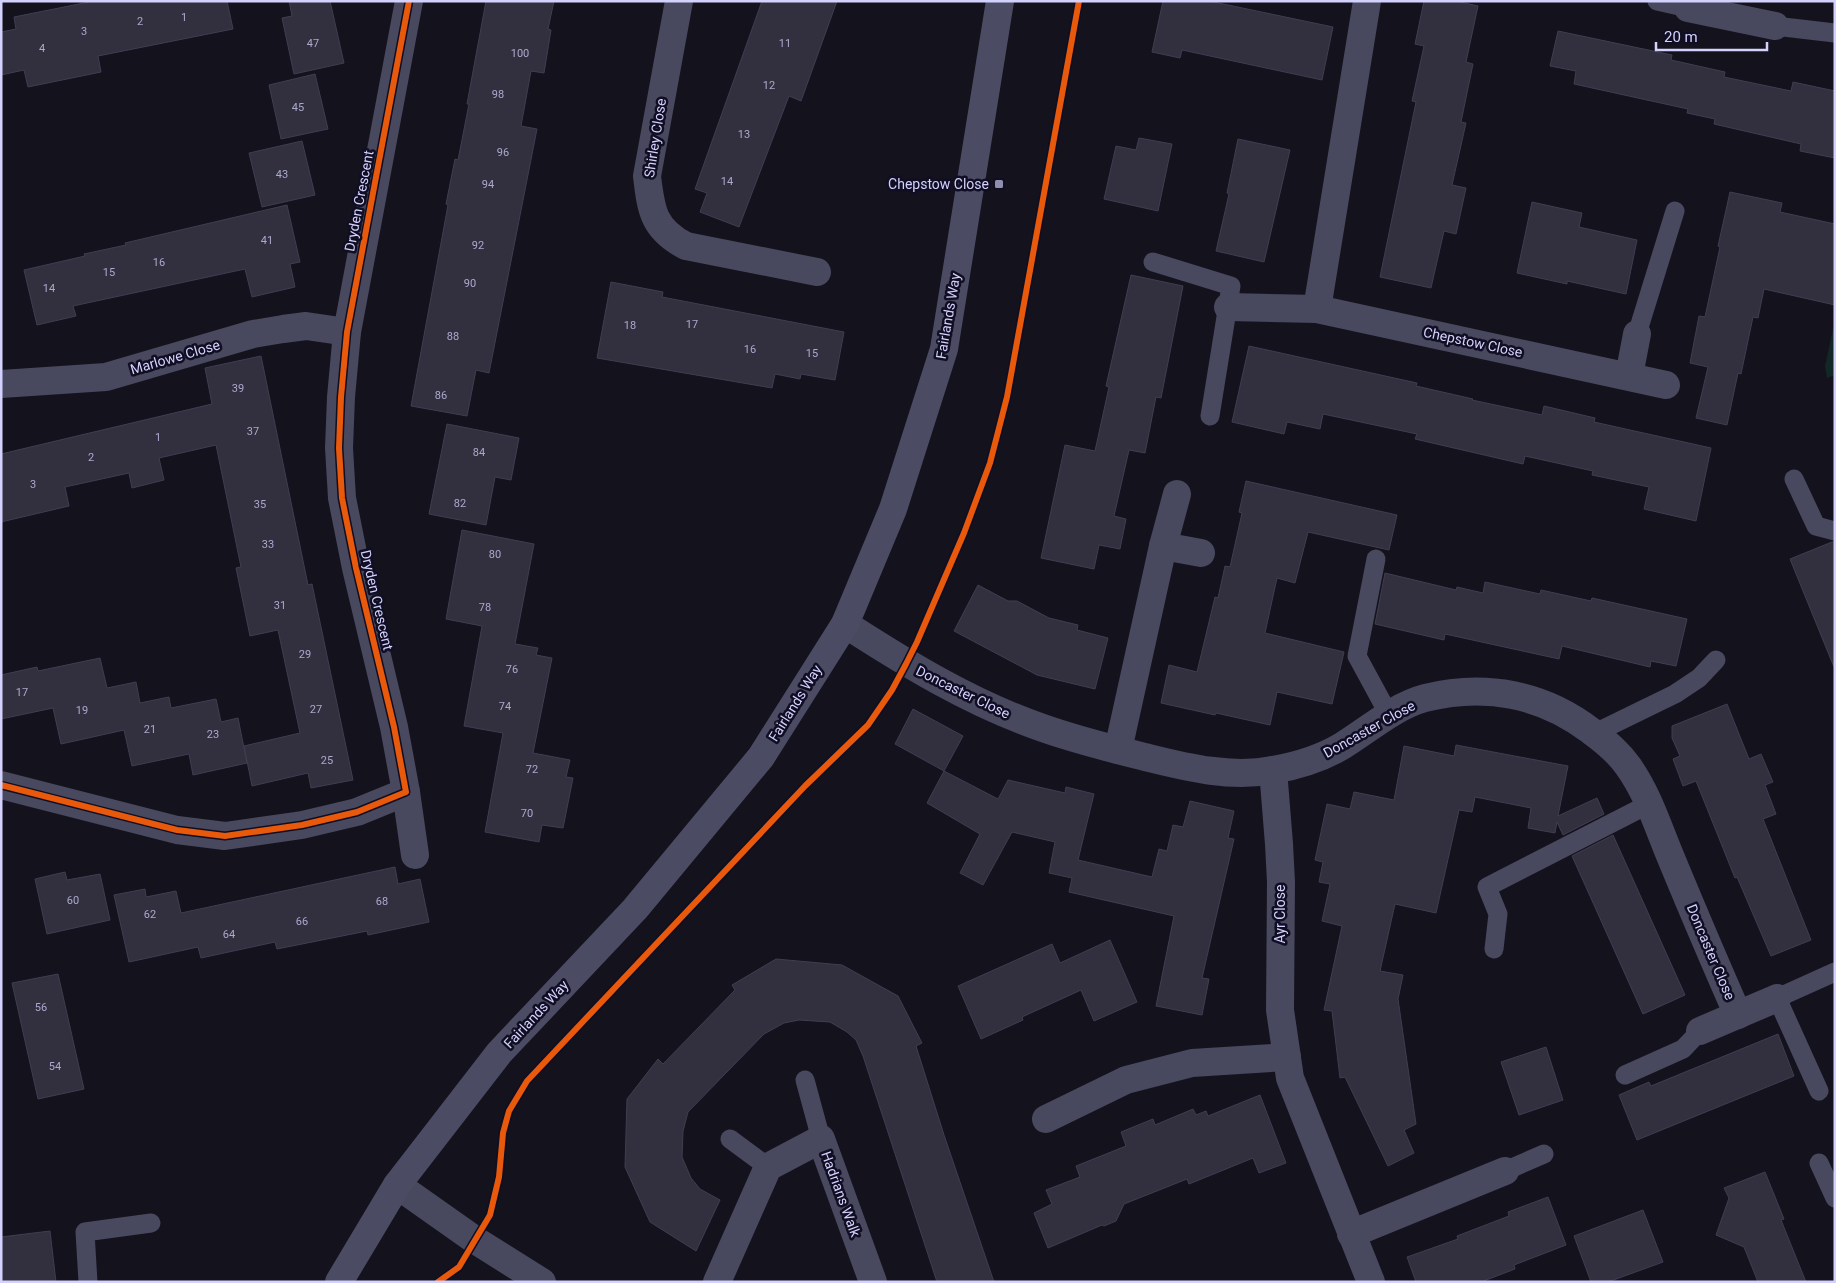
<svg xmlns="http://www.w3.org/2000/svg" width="1836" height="1283" font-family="Roboto,sans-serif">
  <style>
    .green { fill: #122827 }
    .building { fill: #32303f; stroke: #403d51 }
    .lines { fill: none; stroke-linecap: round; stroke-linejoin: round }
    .lane { stroke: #48485e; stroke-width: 19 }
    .street { stroke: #48485e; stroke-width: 28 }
    .secondary { stroke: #4b4c64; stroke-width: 28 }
    .cycleway-casing { stroke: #100e22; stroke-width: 9 }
    .cycleway { stroke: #e8590c; stroke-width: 6 }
    .poi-dot { fill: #908eaf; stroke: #100e22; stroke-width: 2 }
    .labels { text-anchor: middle; stroke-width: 5; stroke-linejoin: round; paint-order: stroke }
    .number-label { font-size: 11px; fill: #aba9ce }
    .street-label { font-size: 14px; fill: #d3d1fd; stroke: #100e22 }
    .poi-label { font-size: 14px; fill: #d3d1fd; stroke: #100e22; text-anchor: end }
  </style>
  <rect width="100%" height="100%" fill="#14121d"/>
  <polygon class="green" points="1835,320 1835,375 1827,378 1825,366"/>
  <g class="building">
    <polygon points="94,1 227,1 233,29 98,56 101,72 28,87 24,70 1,75 1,32 16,29 14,17"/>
    <polygon points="289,1 330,1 344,63 294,74 282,18 292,16"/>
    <polygon points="486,1 554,1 548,29 551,30 544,73 531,71 521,126 537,129 489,373 476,370 467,416 411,406 448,205 446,204 455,159 458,160 469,104 467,104"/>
    <polygon points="762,1 837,1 801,101 789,96 739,227 700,212 707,193 695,189"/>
    <polygon points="1163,1 1209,1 1333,27 1322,80 1182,50 1180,58 1152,52"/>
    <polygon points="1424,1 1456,1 1478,6 1466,62 1473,64 1461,122 1466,123 1452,185 1466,188 1456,234 1444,231 1431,288 1380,277 1416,102 1412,101 1424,46 1415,44"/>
    <polygon points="1558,31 1672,55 1671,60 1725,72 1724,77 1791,91 1793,82 1835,91 1835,158 1800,151 1801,144 1714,124 1715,119 1687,113 1688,109 1574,84 1576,71 1550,66"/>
    <polygon points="315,74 328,129 281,139 269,85"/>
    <polygon points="1139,138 1172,144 1158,211 1104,199 1116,146 1136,150"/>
    <polygon points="1238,139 1290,150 1264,262 1216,251 1229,194 1227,193"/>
    <polygon points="302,141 315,195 262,207 249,153"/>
    <polygon points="1730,192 1782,203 1780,212 1835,224 1835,305 1764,289 1758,318 1753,317 1741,374 1738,373 1727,425 1696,418 1708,367 1690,363 1699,316 1705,317 1720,247 1718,246"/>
    <polygon points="1532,202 1582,213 1579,227 1637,240 1626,294 1567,281 1567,284 1517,273"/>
    <polygon points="287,205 300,262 290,264 295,287 252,297 245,269 73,306 76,316 37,325 24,270 85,256 84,254 126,245 125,243"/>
    <polygon points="1131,275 1183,286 1161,398 1156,397 1145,453 1129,450 1114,516 1126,519 1120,549 1099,545 1094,569 1041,558 1065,445 1095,451 1109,387 1106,386"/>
    <polygon points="611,282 663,292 662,297 844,332 835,380 801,374 800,379 775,374 772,388 597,358"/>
    <polygon points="1249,346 1417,383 1416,386 1473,399 1472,400 1542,415 1544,406 1595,418 1594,422 1711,448 1696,521 1644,509 1649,487 1592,475 1593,471 1525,456 1523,464 1415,439 1417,434 1323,414 1320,429 1287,422 1284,434 1232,422"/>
    <polygon points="261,356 308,585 312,584 353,780 311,788 308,773 252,786 244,746 300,733 278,630 250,636 236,568 241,567 216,445 159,458 164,480 132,488 129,473 65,487 69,506 1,522 1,454 212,404 205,368"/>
    <polygon points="447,424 519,438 511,480 495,477 486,525 429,514"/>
    <polygon points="1246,481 1397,515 1389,550 1308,532 1295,583 1277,578 1265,633 1344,652 1332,704 1277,692 1270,725 1216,713 1215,715 1161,703 1169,665 1197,672 1215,597 1218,598 1225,566 1230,567 1242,513 1239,512"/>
    <polygon points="462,530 534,544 515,644 538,648 536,655 552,658 533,753 570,760 566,777 573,778 563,828 542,825 539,842 485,832 503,733 464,726 482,626 446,619"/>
    <polygon points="1832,542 1835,542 1834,667 1790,559"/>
    <polygon points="1385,573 1456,590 1457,587 1483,593 1485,582 1540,594 1541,590 1591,601 1592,598 1687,619 1676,666 1651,661 1650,667 1562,646 1559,659 1445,634 1444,640 1375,624"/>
    <polygon points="978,585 1008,601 1017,601 1049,618 1078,625 1077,630 1108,638 1095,689 1037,675 954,631"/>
    <polygon points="100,658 107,688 136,682 140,703 169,697 171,708 216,699 221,722 238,718 247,763 193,775 189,754 132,766 124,730 61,744 53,708 1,719 1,675 37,667 38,671"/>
    <polygon points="1727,704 1749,759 1761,754 1773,782 1765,785 1776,814 1763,819 1811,940 1771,956 1737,877 1735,878 1696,781 1683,786 1673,759 1680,756 1672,738 1672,726"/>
    <polygon points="913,709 963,736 944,771 895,744"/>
    <polygon points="1456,745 1568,766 1558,816 1597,798 1604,814 1563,835 1557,822 1555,833 1528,828 1531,808 1475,797 1472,812 1459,810 1436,913 1395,904 1380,971 1403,975 1398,999 1416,1124 1404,1130 1414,1153 1388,1166 1345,1077 1340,1078 1332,1011 1324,1010 1342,926 1322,921 1330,884 1319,882 1323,862 1315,860 1327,804 1350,809 1354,792 1394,800 1404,746 1454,756"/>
    <polygon points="944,771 998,799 1008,780 1065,793 1066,787 1094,794 1078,860 1152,877 1159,849 1167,851 1173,825 1183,827 1190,801 1234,811 1228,838 1234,839 1202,978 1209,979 1202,1015 1156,1006 1174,916 1069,892 1072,878 1049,873 1055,842 1012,832 983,885 960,873 980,834 927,803"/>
    <polygon points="1613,835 1685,995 1643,1014 1572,856"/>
    <polygon points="395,867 398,884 420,879 429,922 368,935 367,931 277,949 275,942 201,958 198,947 129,962 114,895 145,889 146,897 176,891 181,913"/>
    <polygon points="65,872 67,880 100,874 110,920 47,934 35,879"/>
    <polygon points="1110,940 1137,1002 1094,1021 1081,990 1022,1017 1023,1020 981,1039 958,986 1052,944 1060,963"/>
    <polygon points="776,959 842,965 898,996 922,1043 916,1046 944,1135 994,1282 937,1282 863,1056 856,1040 847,1032 830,1022 799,1020 784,1023 764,1034 688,1112 683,1131 682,1157 691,1178 700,1189 720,1200 696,1251 650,1222 625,1167 627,1099 658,1059 663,1064 735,990 732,985"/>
    <polygon points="58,974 84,1089 38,1099 12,983"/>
    <polygon points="1778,1034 1794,1076 1637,1140 1619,1095 1649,1082 1651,1086"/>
    <polygon points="1546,1047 1563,1100 1519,1115 1501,1062"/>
    <polygon points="1260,1095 1286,1163 1259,1173 1253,1158 1189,1184 1187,1179 1124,1204 1116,1221 1104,1226 1102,1225 1048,1248 1034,1213 1052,1204 1046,1190 1080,1177 1076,1166 1126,1146 1121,1132 1153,1119 1155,1125 1193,1109 1196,1115 1206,1111 1208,1116"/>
    <polygon points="1765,1172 1784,1219 1781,1220 1806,1282 1758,1282 1744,1247 1716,1235 1729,1198 1724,1188"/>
    <polygon points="1548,1197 1566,1245 1514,1265 1515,1269 1481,1282 1416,1282 1407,1257 1458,1239 1457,1236 1509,1216 1508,1212"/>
    <polygon points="1643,1210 1663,1262 1608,1282 1591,1282 1574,1236"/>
    <polygon points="50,1231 56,1282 1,1282 1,1237"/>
  </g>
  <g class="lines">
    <g class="lane">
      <polyline points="1657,1 1688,8"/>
      <polyline points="1775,26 1835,33"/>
      <polyline points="1153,262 1231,286 1210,416"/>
      <polyline points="1637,334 1675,211"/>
      <polyline points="1794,479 1816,526 1835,531"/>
      <polyline points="1376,559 1357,656 1389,715"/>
      <polyline points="1595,733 1675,694 1699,678 1716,660"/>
      <polyline points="1494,949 1498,914 1487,887 1649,804"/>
      <polyline points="1625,1075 1683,1049 1700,1031"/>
      <polyline points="805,1080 821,1139"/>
      <polyline points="1819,1091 1777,998 1835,972"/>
      <polyline points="730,1139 768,1167"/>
      <polyline points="1819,1163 1835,1198"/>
      <polyline points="1505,1171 1544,1154"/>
      <polyline points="88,1282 85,1232 151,1223"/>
    </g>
    <g class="street">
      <path d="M679,1L647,176C651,210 653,229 686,246L817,272"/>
      <polyline points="1688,8 1775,26"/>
      <polyline points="1228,307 1317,309 1666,385"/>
      <polyline points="1317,309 1367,1"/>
      <polyline points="1629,376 1637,334"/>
      <polyline points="1,384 106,377 253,334 283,329 306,326 347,332"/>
      <polyline points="1163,546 1201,553"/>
      <path d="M845,624C907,664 971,703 1040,727C1076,740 1113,749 1149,758C1189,768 1232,778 1273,770C1296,766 1322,758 1342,746C1368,730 1395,706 1425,698C1485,683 1543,694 1591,731C1605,741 1618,752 1628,766C1648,794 1658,827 1671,858C1693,911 1715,963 1738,1015"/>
      <polyline points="1118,750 1163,546 1177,494"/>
      <polyline points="1273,770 1279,844 1281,882 1280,1010 1290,1078 1371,1282"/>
      <polyline points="1,785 177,830 225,836 302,825 357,812 406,792 394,727 356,568 342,498 339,448 341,397 347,332 409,1"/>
      <polyline points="406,792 415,855"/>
      <polyline points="1700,1031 1777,998"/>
      <polyline points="1046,1119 1126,1080 1192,1063 1287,1057"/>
      <polyline points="397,1185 475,1240 542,1282"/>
      <polyline points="1351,1234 1505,1171"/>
      <polyline points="717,1282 768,1167 821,1139 873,1282"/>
    </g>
    <polyline class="secondary" points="339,1282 397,1185 499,1053 635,909 761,757 845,624 893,509 944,349 1000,1"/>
    <defs>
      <g id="cycleway">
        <polyline points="1,785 177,830 225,836 302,825 357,812 406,792 394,727 356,568 342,498 339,448 341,397 347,332 409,1"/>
        <polyline points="438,1282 459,1267 490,1215 499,1177 503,1133 509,1111 527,1081 805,786 868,725 892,690 906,664 917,642 964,533 990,463 1007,397 1079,1"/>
      </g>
    </defs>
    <use href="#cycleway" class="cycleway-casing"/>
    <use href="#cycleway" class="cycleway"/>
  </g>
  <rect class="poi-dot" x="994" y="179" width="10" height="10" rx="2.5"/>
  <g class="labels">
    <g class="number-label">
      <text x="184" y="21">1</text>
      <text x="140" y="25">2</text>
      <text x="84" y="35">3</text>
      <text x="313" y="47">47</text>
      <text x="785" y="47">11</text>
      <text x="42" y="52">4</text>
      <text x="520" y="57">100</text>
      <text x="769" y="89">12</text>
      <text x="498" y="98">98</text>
      <text x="298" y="111">45</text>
      <text x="744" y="138">13</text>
      <text x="503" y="156">96</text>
      <text x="282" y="178">43</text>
      <text x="727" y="185">14</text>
      <text x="488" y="188">94</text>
      <text x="267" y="244">41</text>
      <text x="478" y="249">92</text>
      <text x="159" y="266">16</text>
      <text x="109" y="276">15</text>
      <text x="470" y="287">90</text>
      <text x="49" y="292">14</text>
      <text x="692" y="328">17</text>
      <text x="630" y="329">18</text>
      <text x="453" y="340">88</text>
      <text x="750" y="353">16</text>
      <text x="812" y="357">15</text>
      <text x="238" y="392">39</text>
      <text x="441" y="399">86</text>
      <text x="253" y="435">37</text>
      <text x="158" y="441">1</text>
      <text x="479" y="456">84</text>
      <text x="91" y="461">2</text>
      <text x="33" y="488">3</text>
      <text x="460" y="507">82</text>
      <text x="260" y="508">35</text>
      <text x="268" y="548">33</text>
      <text x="495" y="558">80</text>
      <text x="280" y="609">31</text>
      <text x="485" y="611">78</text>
      <text x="305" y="658">29</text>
      <text x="512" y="673">76</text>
      <text x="22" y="696">17</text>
      <text x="505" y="710">74</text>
      <text x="316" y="713">27</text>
      <text x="82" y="714">19</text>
      <text x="150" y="733">21</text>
      <text x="213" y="738">23</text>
      <text x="327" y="764">25</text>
      <text x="532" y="773">72</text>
      <text x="527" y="817">70</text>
      <text x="73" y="904">60</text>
      <text x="382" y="905">68</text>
      <text x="150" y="918">62</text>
      <text x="302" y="925">66</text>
      <text x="229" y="938">64</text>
      <text x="41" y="1011">56</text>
      <text x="55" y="1070">54</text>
    </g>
    <g class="street-label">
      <text transform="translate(655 138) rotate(-81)" y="5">Shirley Close</text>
      <text transform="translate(359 201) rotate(-79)" y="5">Dryden Crescent</text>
      <text transform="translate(948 316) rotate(-80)" y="5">Fairlands Way</text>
      <text transform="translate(1473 342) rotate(12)" y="5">Chepstow Close</text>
      <text transform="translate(175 357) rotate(-16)" y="5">Marlowe Close</text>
      <text transform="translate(377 600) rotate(77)" y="5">Dryden Crescent</text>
      <text transform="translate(963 692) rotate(26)" y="5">Doncaster Close</text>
      <text transform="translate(795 703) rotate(-58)" y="5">Fairlands Way</text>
      <text transform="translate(1369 729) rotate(-29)" y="5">Doncaster Close</text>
      <text transform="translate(1280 914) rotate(-90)" y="5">Ayr Close</text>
      <text transform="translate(1711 952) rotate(67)" y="5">Doncaster Close</text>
      <text transform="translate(536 1014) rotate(-47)" y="5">Fairlands Way</text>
      <text transform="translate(841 1194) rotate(70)" y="5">Hadrians Walk</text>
    </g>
    <g class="poi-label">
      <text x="989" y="189">Chepstow Close</text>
    </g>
  </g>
  <rect width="1836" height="1283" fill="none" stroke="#d3d1fd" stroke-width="5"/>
  <path d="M1656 42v8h111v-8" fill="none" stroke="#d3d1fd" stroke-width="2.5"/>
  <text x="1664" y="42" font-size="15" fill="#d3d1fd" stroke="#100e22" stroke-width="4" paint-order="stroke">20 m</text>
</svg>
